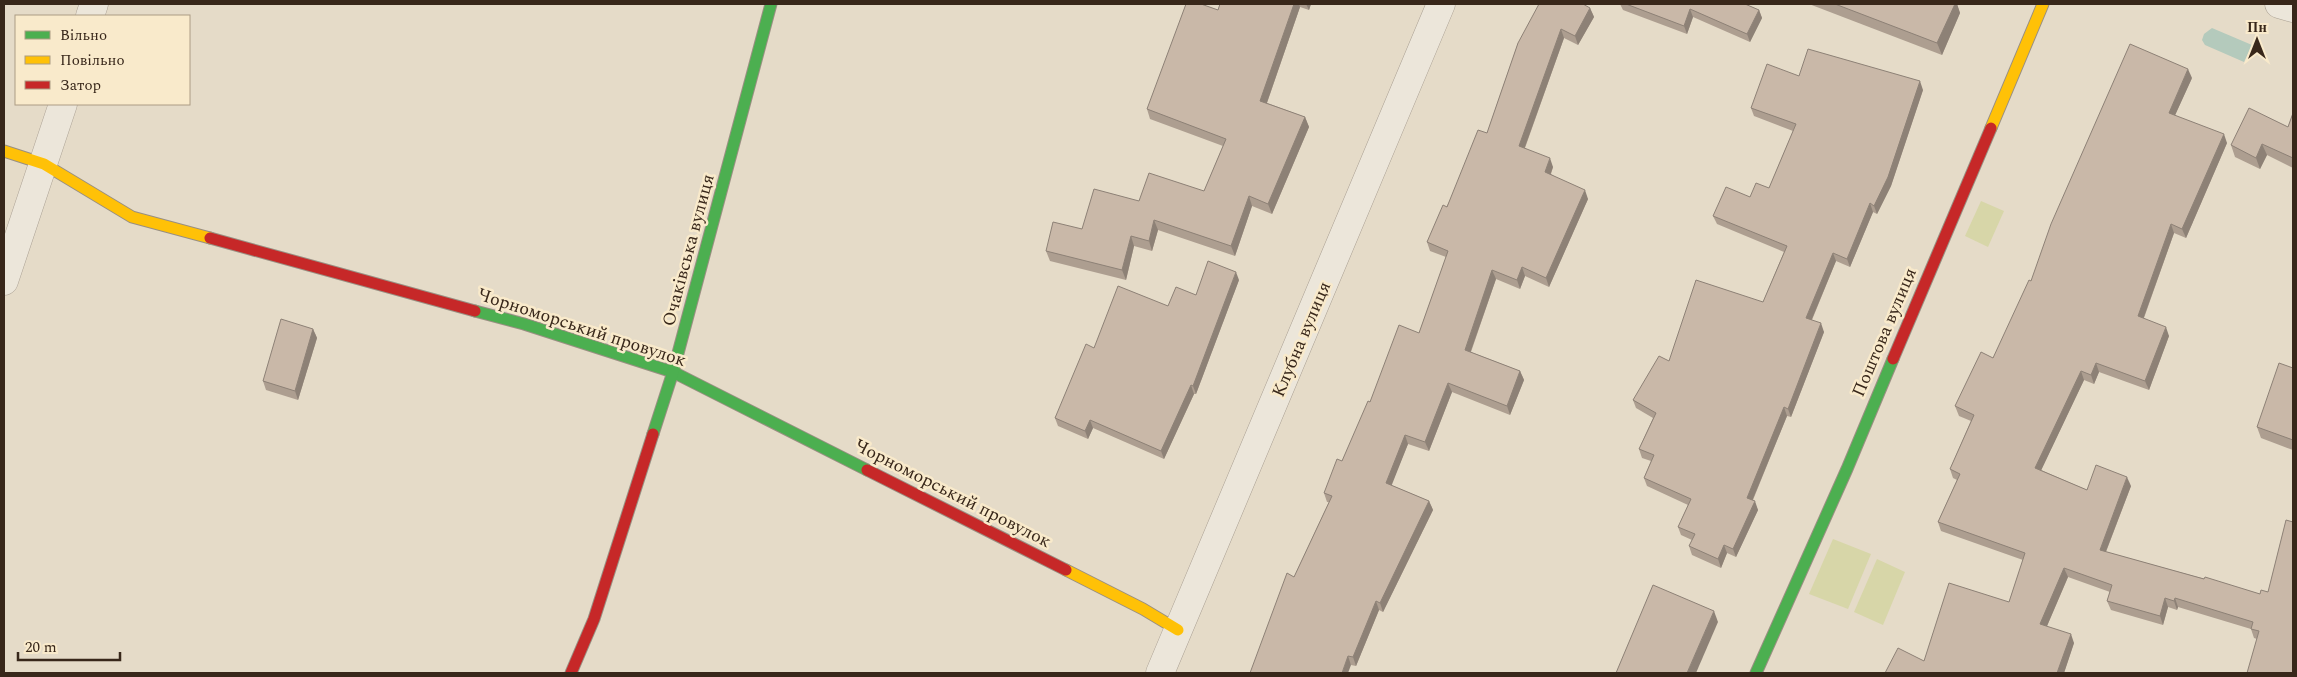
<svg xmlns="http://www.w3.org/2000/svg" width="2297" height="677" font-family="Spectral,serif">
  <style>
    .green { fill: #d7d6a8 }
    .water { fill: #b4cabc }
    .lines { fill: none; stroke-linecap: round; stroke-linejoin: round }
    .street-casing { stroke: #a99f92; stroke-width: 29 }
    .fast-casing { stroke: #998f82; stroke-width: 13 }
    .slow-casing { stroke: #998f82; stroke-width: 13 }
    .jam-casing { stroke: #998f82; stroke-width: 13 }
    .street { stroke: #ece6da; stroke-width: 28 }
    .fast { stroke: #4caf50; stroke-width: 11 }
    .slow { stroke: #ffc107; stroke-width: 11 }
    .jam { stroke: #c62828; stroke-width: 11 }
    .wall { fill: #ad9e90 }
    .shaded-wall { fill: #8d8176 }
    .building { fill: #c9b8a8; stroke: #8d8176 }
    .labels { text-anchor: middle; stroke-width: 5; stroke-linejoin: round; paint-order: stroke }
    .street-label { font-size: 18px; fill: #38271a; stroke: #f9eacb }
  </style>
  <rect width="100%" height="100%" fill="#e5dbc8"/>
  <g class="green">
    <polygon points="1981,201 2004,211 1988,247 1965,236"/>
    <polygon points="1833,539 1871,554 1848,609 1809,594"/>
    <polygon points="1877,559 1905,572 1883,625 1854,612"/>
  </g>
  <polygon class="water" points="2212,28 2252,45 2244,62 2205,45 2202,40 2204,34"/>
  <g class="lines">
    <defs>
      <g id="street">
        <polyline points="2279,4 2293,8"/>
        <polyline points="90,16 94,4"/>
        <polyline points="4,281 63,104"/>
        <polyline points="1160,673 1441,4"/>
      </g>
      <g id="fast">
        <polyline points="475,311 524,324 673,372 867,470"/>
        <polyline points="653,434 673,372 771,4"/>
        <polyline points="1756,673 1847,469 1893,359"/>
      </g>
      <g id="slow">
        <polyline points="1991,128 2043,4"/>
        <polyline points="4,151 44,164 132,217 210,238"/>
        <polyline points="1066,570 1143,609 1178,630"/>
      </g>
      <g id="jam">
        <polyline points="210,238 475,311"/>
        <polyline points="1893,359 1991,128"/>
        <polyline points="867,470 1066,570"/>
        <polyline points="571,673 594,619 653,434"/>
      </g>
    </defs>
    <use href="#street" class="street-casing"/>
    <use href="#fast" class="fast-casing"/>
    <use href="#slow" class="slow-casing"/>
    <use href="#jam" class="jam-casing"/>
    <use href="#street" class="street"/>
    <use href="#fast" class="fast"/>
    <use href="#slow" class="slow"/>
    <use href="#jam" class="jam"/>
  </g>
  <g class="wall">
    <polygon points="1220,4 1311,4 1309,10 1300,7 1267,103 1305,117 1309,127 1272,214 1252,206 1235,256 1158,230 1152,251 1134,246 1126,280 1050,261 1046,251 1082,229 1139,201 1204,191 1223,146 1150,119 1147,109 1218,10"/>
    <polygon points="1620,4 1745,4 1759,10 1762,18 1750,42 1693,17 1687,34 1623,10"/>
    <polygon points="1809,4 1957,4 1960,13 1942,55"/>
    <polygon points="1590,8 1594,17 1578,45 1564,38 1525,148 1553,167 1551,174 1588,199 1549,287 1525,276 1520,289 1496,279 1471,352 1520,371 1524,380 1510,415 1452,392 1429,451 1408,444 1391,485 1429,501 1433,510 1383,612 1379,610 1356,666 1351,665 1294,577 1329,502 1327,502 1324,493 1342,461 1370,402 1419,333 1446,257 1430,251 1427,242 1487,133 1518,43"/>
    <polygon points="1799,76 1923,90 1891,186 1877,214 1873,212 1850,267 1836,261 1812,320 1824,332 1791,417 1787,416 1753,500 1758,510 1736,557 1727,553 1721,568 1692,555 1689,546 1692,540 1681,535 1678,527 1688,505 1647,486 1644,478 1651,461 1642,458 1639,449 1653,418 1636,408 1633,400 1669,361 1763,302 1784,252 1717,224 1713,216 1769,188 1793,131 1754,116 1751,108"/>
    <polygon points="2192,78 2175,115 2227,143 2186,238 2174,233 2144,318 2169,336 2149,390 2099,372 2094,384 2084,380 2041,470 2087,490 2131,486 2106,552 2260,594 2268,592 2257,639 2254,638 2251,629 2178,607 2177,610 2168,607 2163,625 2111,610 2107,601 2110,592 2068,577 2047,626 2074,643 2064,673 1885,673 1924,661 2009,602 2023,560 1941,531 1938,522 1957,480 1953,478 1950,469 1971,421 1959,416 1955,406 1993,358 2031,281"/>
    <polygon points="2293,113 2293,168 2267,155 2260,169 2235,157 2231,145 2288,127"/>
    <polygon points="1239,280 1196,394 1194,394 1164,459 1093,428 1088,439 1058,426 1055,418 1094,348 1196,295"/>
    <polygon points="313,329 317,338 298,400 266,390 263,381"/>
    <polygon points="2293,368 2293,450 2261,438 2257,427"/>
  </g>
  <g class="shaded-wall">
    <polygon points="1294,4 1299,4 1300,7 1264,111 1260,101"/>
    <polygon points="1306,4 1311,4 1309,10"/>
    <polygon points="1955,4 1957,4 1960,13 1942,55 1937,43"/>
    <polygon points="1590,8 1594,17 1578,45 1575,36"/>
    <polygon points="1690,9 1693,17 1687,34 1684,26"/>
    <polygon points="1759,10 1762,18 1750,42 1747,34"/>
    <polygon points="1561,29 1564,38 1522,155 1519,146"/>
    <polygon points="2188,69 2192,78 2172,122 2169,113"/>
    <polygon points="1920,81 1923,90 1891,186 1877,214 1874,206"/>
    <polygon points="1305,117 1309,127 1272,214 1268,204"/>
    <polygon points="2224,134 2227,143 2186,238 2182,229"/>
    <polygon points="2262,144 2267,155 2260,169 2256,158"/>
    <polygon points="1550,158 1553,167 1548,181 1545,172"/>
    <polygon points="1585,190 1588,199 1549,287 1546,278"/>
    <polygon points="1249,196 1252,206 1235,256 1231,246"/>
    <polygon points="1870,203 1873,212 1850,267 1847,259"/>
    <polygon points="1154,220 1158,230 1152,251 1149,241"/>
    <polygon points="2171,224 2174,233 2141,325 2138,316"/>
    <polygon points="1131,236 1134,246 1126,280 1122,270"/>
    <polygon points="1833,253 1836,261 1809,326 1806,318"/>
    <polygon points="1522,267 1525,276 1520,289 1517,280"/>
    <polygon points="1492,270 1496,279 1468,359 1465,350"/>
    <polygon points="1236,272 1239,280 1196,394 1193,386"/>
    <polygon points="1821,323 1824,332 1791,417 1788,409"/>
    <polygon points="2166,327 2169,336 2149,390 2145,381"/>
    <polygon points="313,329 317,338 298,400 295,391"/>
    <polygon points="2096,363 2099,372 2094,384 2091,375"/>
    <polygon points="1520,371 1524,380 1510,415 1507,406"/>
    <polygon points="2081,371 2084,380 2038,477 2035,468"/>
    <polygon points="1448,383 1452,392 1429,451 1425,442"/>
    <polygon points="1191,385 1194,394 1164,459 1161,451"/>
    <polygon points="1784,407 1787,416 1750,506 1747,498"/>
    <polygon points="1090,420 1093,428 1088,439 1085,431"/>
    <polygon points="1405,435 1408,444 1389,492 1386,483"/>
    <polygon points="2127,477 2131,486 2103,559 2100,550"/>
    <polygon points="1429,501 1433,510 1383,612 1380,603"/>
    <polygon points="1755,501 1758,510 1736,557 1733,549"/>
    <polygon points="1724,545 1727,553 1721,568 1718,559"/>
    <polygon points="2064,568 2068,577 2044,633 2040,624"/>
    <polygon points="2165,598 2168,607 2163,625 2160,616"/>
    <polygon points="2175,598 2178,607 2177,610 2174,601"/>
    <polygon points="1376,601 1379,610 1356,666 1353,657"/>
    <polygon points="1714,611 1718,622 1696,673 1687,673"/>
    <polygon points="2071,634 2074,643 2064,673 2057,673"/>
    <polygon points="1348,656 1351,665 1348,673 1342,673"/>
  </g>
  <g class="building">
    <polygon points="1186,4 1201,4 1218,10 1220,4 1294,4 1260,101 1305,117 1268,204 1249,196 1231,246 1154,220 1149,241 1131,236 1122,270 1046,251 1053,222 1082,229 1094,189 1139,201 1149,173 1204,191 1226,139 1147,109"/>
    <polygon points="1539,4 1583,4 1590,8 1575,36 1561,29 1519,146 1550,158 1545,172 1585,190 1546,278 1522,267 1517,280 1492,270 1465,350 1520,371 1507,406 1448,383 1425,442 1405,435 1386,483 1429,501 1380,603 1376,601 1353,657 1348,656 1342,673 1250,673 1287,573 1294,577 1332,496 1324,493 1337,459 1342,461 1368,401 1370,402 1399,325 1419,333 1448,251 1427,242 1443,205 1447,207 1478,130 1487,133 1518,43"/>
    <polygon points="1626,4 1745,4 1759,10 1747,34 1690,9 1684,26"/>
    <polygon points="1835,4 1955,4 1937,43"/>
    <polygon points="2130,44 2188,69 2169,113 2224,134 2182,229 2171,224 2138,316 2166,327 2145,381 2096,363 2091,375 2081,371 2035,468 2087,490 2096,465 2127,477 2100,550 2204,579 2205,577 2260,594 2261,590 2268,592 2286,520 2293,522 2293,673 2247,673 2259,631 2251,629 2253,622 2175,598 2174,601 2165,598 2160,616 2107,601 2112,585 2064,568 2040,624 2071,634 2057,673 1885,673 1898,648 1924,661 1949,583 2009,602 2025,553 1938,522 1960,474 1950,469 1974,415 1955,406 1981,352 1993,358 2029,280 2031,281 2051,224"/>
    <polygon points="1808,49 1920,81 1888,177 1874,206 1870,203 1847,259 1833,253 1806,318 1821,323 1788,409 1784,407 1747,498 1755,501 1733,549 1724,545 1718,559 1689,546 1695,534 1678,527 1691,499 1644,478 1654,455 1639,449 1656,413 1633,400 1659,356 1669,361 1696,280 1763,302 1787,246 1713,216 1726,187 1750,197 1756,183 1769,188 1796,124 1751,108 1767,64 1799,76"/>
    <polygon points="2249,108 2288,127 2293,113 2293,158 2262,144 2256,158 2231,145"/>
    <polygon points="1208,261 1236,272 1193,386 1191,385 1161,451 1090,420 1085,431 1055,418 1086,344 1094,348 1118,286 1168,306 1176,287 1196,295"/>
    <polygon points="281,319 313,329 295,391 263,381"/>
    <polygon points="2279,363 2293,368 2293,440 2257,427"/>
    <polygon points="1653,585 1714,611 1687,673 1616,673"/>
  </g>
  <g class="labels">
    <g class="street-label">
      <text transform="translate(688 250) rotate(-75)" y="6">Очаківська вулиця</text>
      <text transform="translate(582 327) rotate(18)" y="6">Чорноморський провулок</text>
      <text transform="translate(1884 332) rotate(-67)" y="6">Поштова вулиця</text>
      <text transform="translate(1301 339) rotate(-67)" y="6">Клубна вулиця</text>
      <text transform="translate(953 493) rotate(27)" y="6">Чорноморський провулок</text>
    </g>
  </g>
  <rect width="2297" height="677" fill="none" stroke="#38271a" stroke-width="10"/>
  <rect x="15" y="15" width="175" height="90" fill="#f9eacb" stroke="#ac9c84"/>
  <rect x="25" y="31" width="25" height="8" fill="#4caf50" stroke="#ac9c84"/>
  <text x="60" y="40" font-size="15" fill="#38271a">Вільно</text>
  <rect x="25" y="56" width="25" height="8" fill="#ffc107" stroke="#ac9c84"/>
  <text x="60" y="65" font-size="15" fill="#38271a">Повільно</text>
  <rect x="25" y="81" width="25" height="8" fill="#c62828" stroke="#ac9c84"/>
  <text x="60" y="90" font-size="15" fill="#38271a">Затор</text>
  <g transform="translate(2257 40)" stroke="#f9eacb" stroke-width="4" paint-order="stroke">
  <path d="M0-4L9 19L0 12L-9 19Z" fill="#38271a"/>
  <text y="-8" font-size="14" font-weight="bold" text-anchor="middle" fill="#38271a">Пн</text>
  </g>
  <path d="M18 652v8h102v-8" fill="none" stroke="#38271a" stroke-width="2.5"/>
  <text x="25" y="652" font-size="15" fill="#38271a" stroke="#f9eacb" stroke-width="4" paint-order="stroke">20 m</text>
</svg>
